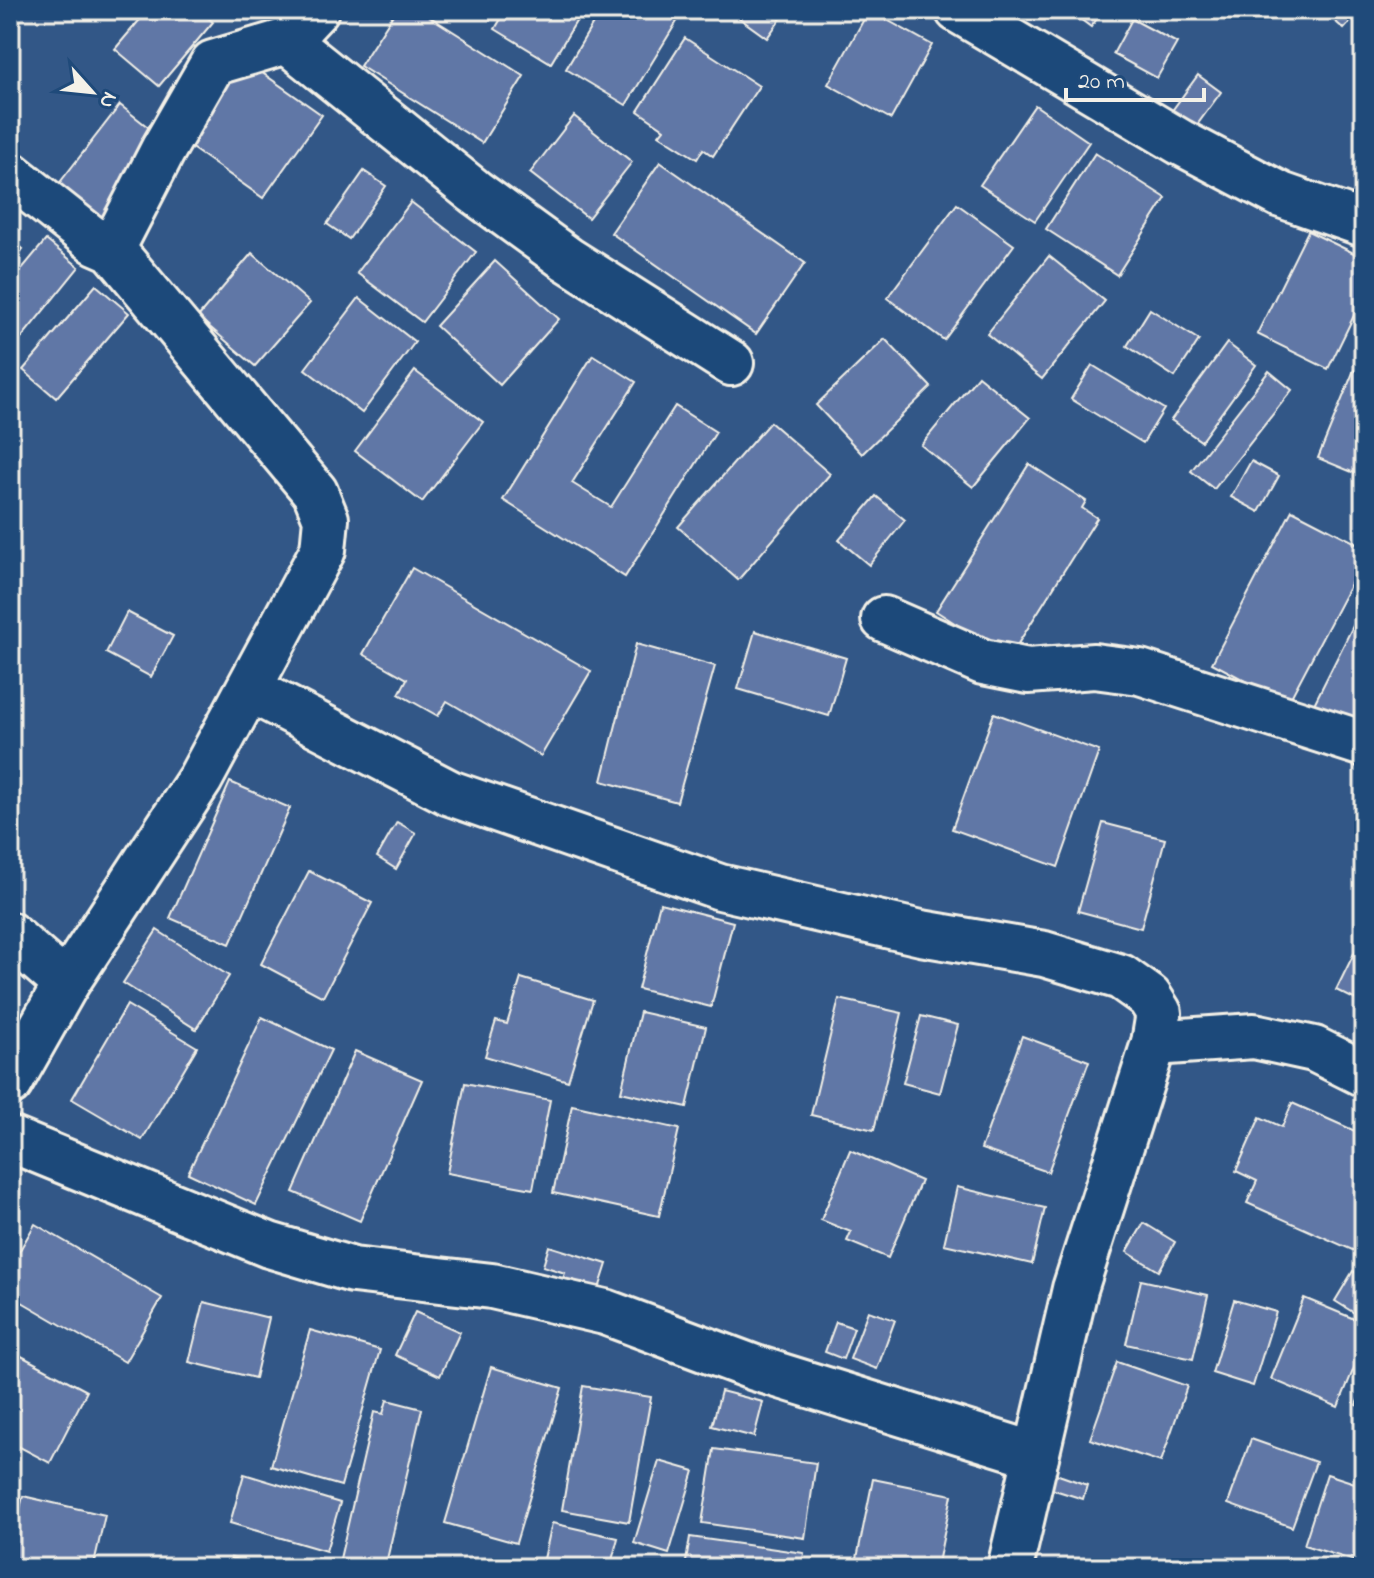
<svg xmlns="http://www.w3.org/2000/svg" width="1374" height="1578" font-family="'Indie Flower',sans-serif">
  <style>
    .building { fill: #6177a6; stroke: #f4f1e8; stroke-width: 2 }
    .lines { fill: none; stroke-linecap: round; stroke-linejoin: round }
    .minor-casing { stroke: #f4f1e8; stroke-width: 50 }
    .minor { stroke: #1f4a7a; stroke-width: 44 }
  </style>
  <rect width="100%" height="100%" fill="#325787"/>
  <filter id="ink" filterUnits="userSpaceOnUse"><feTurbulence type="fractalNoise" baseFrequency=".0125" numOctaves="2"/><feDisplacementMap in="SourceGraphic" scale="16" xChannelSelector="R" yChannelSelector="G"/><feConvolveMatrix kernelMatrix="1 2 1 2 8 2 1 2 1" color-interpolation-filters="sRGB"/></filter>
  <g filter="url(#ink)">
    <g class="building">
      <polygon points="148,10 199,10 213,22 159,86 115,49"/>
      <polygon points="396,10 419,10 524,76 482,143 360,66"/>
      <polygon points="506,10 583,10 551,63 495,29"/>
      <polygon points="601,10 684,10 626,105 566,69"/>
      <polygon points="728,10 787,10 767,38"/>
      <polygon points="869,10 932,45 891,119 828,84"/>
      <polygon points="1068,10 1103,10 1091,27"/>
      <polygon points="1322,10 1361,10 1344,29"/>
      <polygon points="1132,19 1177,43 1157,78 1113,54"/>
      <polygon points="685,38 759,86 713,156 703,149 697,159 659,135 664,129 638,111"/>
      <polygon points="244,60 322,115 263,198 186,144"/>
      <polygon points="1198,75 1221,92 1194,129 1171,112"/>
      <polygon points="120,105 162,138 97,223 54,190"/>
      <polygon points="1035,105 1089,142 1035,221 980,185"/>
      <polygon points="574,116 632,162 588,218 530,173"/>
      <polygon points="1095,153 1166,198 1117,275 1046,229"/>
      <polygon points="660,162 805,263 756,334 611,233"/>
      <polygon points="364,171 386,186 349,239 327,224"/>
      <polygon points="411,202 476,252 422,322 357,273"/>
      <polygon points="957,204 1014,245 944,340 887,298"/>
      <polygon points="1308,231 1364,258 1364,295 1328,369 1257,334"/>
      <polygon points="10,238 23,249 10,266"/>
      <polygon points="46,240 79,267 10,352 10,283"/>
      <polygon points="252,253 310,303 255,366 198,317"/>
      <polygon points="1049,256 1105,301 1042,379 987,334"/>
      <polygon points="495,261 559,319 500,385 436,326"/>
      <polygon points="96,285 129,313 56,398 23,370"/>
      <polygon points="359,298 415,342 362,413 305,369"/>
      <polygon points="1150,309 1199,340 1175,377 1127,346"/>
      <polygon points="885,339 931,387 862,454 816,405"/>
      <polygon points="1227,343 1256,365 1201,441 1171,420"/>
      <polygon points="593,355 636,382 572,483 611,507 675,406 716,432 625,577 503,500"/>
      <polygon points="1092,365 1164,409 1143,443 1071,399"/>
      <polygon points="1354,370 1364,374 1364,477 1318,458"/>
      <polygon points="415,371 483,422 422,502 355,451"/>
      <polygon points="1269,371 1292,390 1214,489 1191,471"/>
      <polygon points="978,376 1030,418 973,487 921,445"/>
      <polygon points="770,422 830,474 738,580 678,527"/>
      <polygon points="1251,461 1279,476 1259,512 1231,497"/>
      <polygon points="1029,464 1086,501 1082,508 1097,518 1009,658 936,611"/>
      <polygon points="876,496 905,520 869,565 839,540"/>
      <polygon points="1292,510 1364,547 1364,559 1288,703 1212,663"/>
      <polygon points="412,568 591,671 541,756 447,701 438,716 399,694 407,679 363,654"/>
      <polygon points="1364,604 1364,731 1313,706"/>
      <polygon points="127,612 173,636 151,677 106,653"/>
      <polygon points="755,631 846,658 829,716 738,689"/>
      <polygon points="636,644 715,666 677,802 602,781"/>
      <polygon points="994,713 1099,751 1058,867 952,829"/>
      <polygon points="230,782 290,808 230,944 170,918"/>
      <polygon points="397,822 416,833 396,869 377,857"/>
      <polygon points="1103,823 1165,839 1141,928 1078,911"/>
      <polygon points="309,871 372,903 323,997 261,964"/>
      <polygon points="660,903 733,922 711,1007 638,989"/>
      <polygon points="157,930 229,976 196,1029 123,983"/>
      <polygon points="1364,933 1364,1004 1336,990"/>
      <polygon points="521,978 593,1000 568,1081 485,1056 496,1021 507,1024"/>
      <polygon points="839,999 902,1013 874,1130 811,1115"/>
      <polygon points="127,1005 197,1047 142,1140 72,1099"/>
      <polygon points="640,1012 706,1027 687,1107 621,1092"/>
      <polygon points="921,1016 958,1025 940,1093 903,1083"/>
      <polygon points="262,1017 331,1050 256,1205 188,1173"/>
      <polygon points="1022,1036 1089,1061 1048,1172 981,1149"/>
      <polygon points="355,1051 422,1080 360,1221 293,1192"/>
      <polygon points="465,1083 550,1100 533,1189 447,1173"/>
      <polygon points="1292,1103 1364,1135 1364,1242 1359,1253 1247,1203 1257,1181 1236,1171 1260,1117 1282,1127"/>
      <polygon points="572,1105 679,1129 659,1216 553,1193"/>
      <polygon points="850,1150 921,1181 888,1258 847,1241 851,1232 821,1220"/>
      <polygon points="957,1187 1045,1208 1032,1264 944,1244"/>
      <polygon points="1144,1223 1175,1242 1159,1271 1127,1252"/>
      <polygon points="35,1224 162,1298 125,1362 10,1295 10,1267"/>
      <polygon points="549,1246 607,1264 598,1292 562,1281 565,1273 543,1266"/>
      <polygon points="1353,1271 1364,1277 1364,1319 1335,1301"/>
      <polygon points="1141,1280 1208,1295 1193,1359 1126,1344"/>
      <polygon points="1304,1298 1364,1323 1364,1344 1338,1407 1271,1379"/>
      <polygon points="1234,1300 1276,1312 1253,1386 1212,1373"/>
      <polygon points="204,1302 269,1318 255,1378 189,1362"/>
      <polygon points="868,1311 895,1320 877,1369 850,1359"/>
      <polygon points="415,1312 460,1332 440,1376 395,1355"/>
      <polygon points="836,1322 854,1328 843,1359 825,1352"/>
      <polygon points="310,1330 380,1350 341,1486 271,1466"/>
      <polygon points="10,1350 87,1391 50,1463 10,1442"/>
      <polygon points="1117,1362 1187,1386 1161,1462 1090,1439"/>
      <polygon points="491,1367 562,1388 516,1543 445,1523"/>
      <polygon points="583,1386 651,1397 629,1522 562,1510"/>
      <polygon points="1364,1386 1364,1408 1356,1405"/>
      <polygon points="721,1391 763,1402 754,1437 712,1426"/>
      <polygon points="387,1400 422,1409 385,1568 359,1568 339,1563 374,1412 383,1414"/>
      <polygon points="1251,1439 1316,1462 1292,1527 1228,1504"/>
      <polygon points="714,1449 816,1463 805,1538 702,1523"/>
      <polygon points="659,1461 694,1471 669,1554 634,1543"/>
      <polygon points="1050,1472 1087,1485 1083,1499 1045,1487"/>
      <polygon points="244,1474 340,1503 326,1551 230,1523"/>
      <polygon points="1327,1474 1364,1486 1364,1564 1304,1545"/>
      <polygon points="873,1479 952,1495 937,1568 855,1568"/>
      <polygon points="23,1496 105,1515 93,1568 10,1568 10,1549"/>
      <polygon points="552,1523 618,1538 610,1568 542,1568"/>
      <polygon points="690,1537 804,1553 802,1568 685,1568"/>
      <polygon points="231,1558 266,1568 228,1568"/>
    </g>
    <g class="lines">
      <defs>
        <g id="minor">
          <polyline points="958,10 1180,142 1281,195 1364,224"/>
          <polyline points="287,41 475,192 567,259 731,363"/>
          <polyline points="10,174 96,242 112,249 315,492 326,519 323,550 200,779 66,984 10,1083"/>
          <polyline points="112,249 163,150 213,63 287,41 316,10"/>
          <polyline points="884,619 983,662 1028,671 1094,666 1140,672 1364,744"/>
          <polyline points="249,689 450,793 720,887 921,933 1044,954 1121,977 1149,997 1159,1013 1154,1043 1075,1289 1010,1568"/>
          <polyline points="10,935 66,984"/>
          <polyline points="1154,1043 1254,1036 1314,1049 1364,1074"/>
          <polyline points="10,1139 269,1245 353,1270 492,1286 605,1312 755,1368 1036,1455"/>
        </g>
      </defs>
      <use href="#minor" class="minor-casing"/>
      <use href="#minor" class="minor"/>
    </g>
  </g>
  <rect width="1374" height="1578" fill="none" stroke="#1f4a7a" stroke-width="40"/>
  <rect x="20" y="20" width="1334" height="1538" fill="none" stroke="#f4f1e8" stroke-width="3" filter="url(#ink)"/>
  <g transform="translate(92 92) rotate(117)" stroke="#1f4a7a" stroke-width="6" paint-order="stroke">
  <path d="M0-6L14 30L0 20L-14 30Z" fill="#f4f1e8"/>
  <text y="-12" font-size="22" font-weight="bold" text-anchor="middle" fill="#f4f1e8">N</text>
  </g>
  <path d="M1066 88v12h138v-12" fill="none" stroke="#f4f1e8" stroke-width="4"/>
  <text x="1078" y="88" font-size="24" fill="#f4f1e8" stroke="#1f4a7a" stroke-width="6" paint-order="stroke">20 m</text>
</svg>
